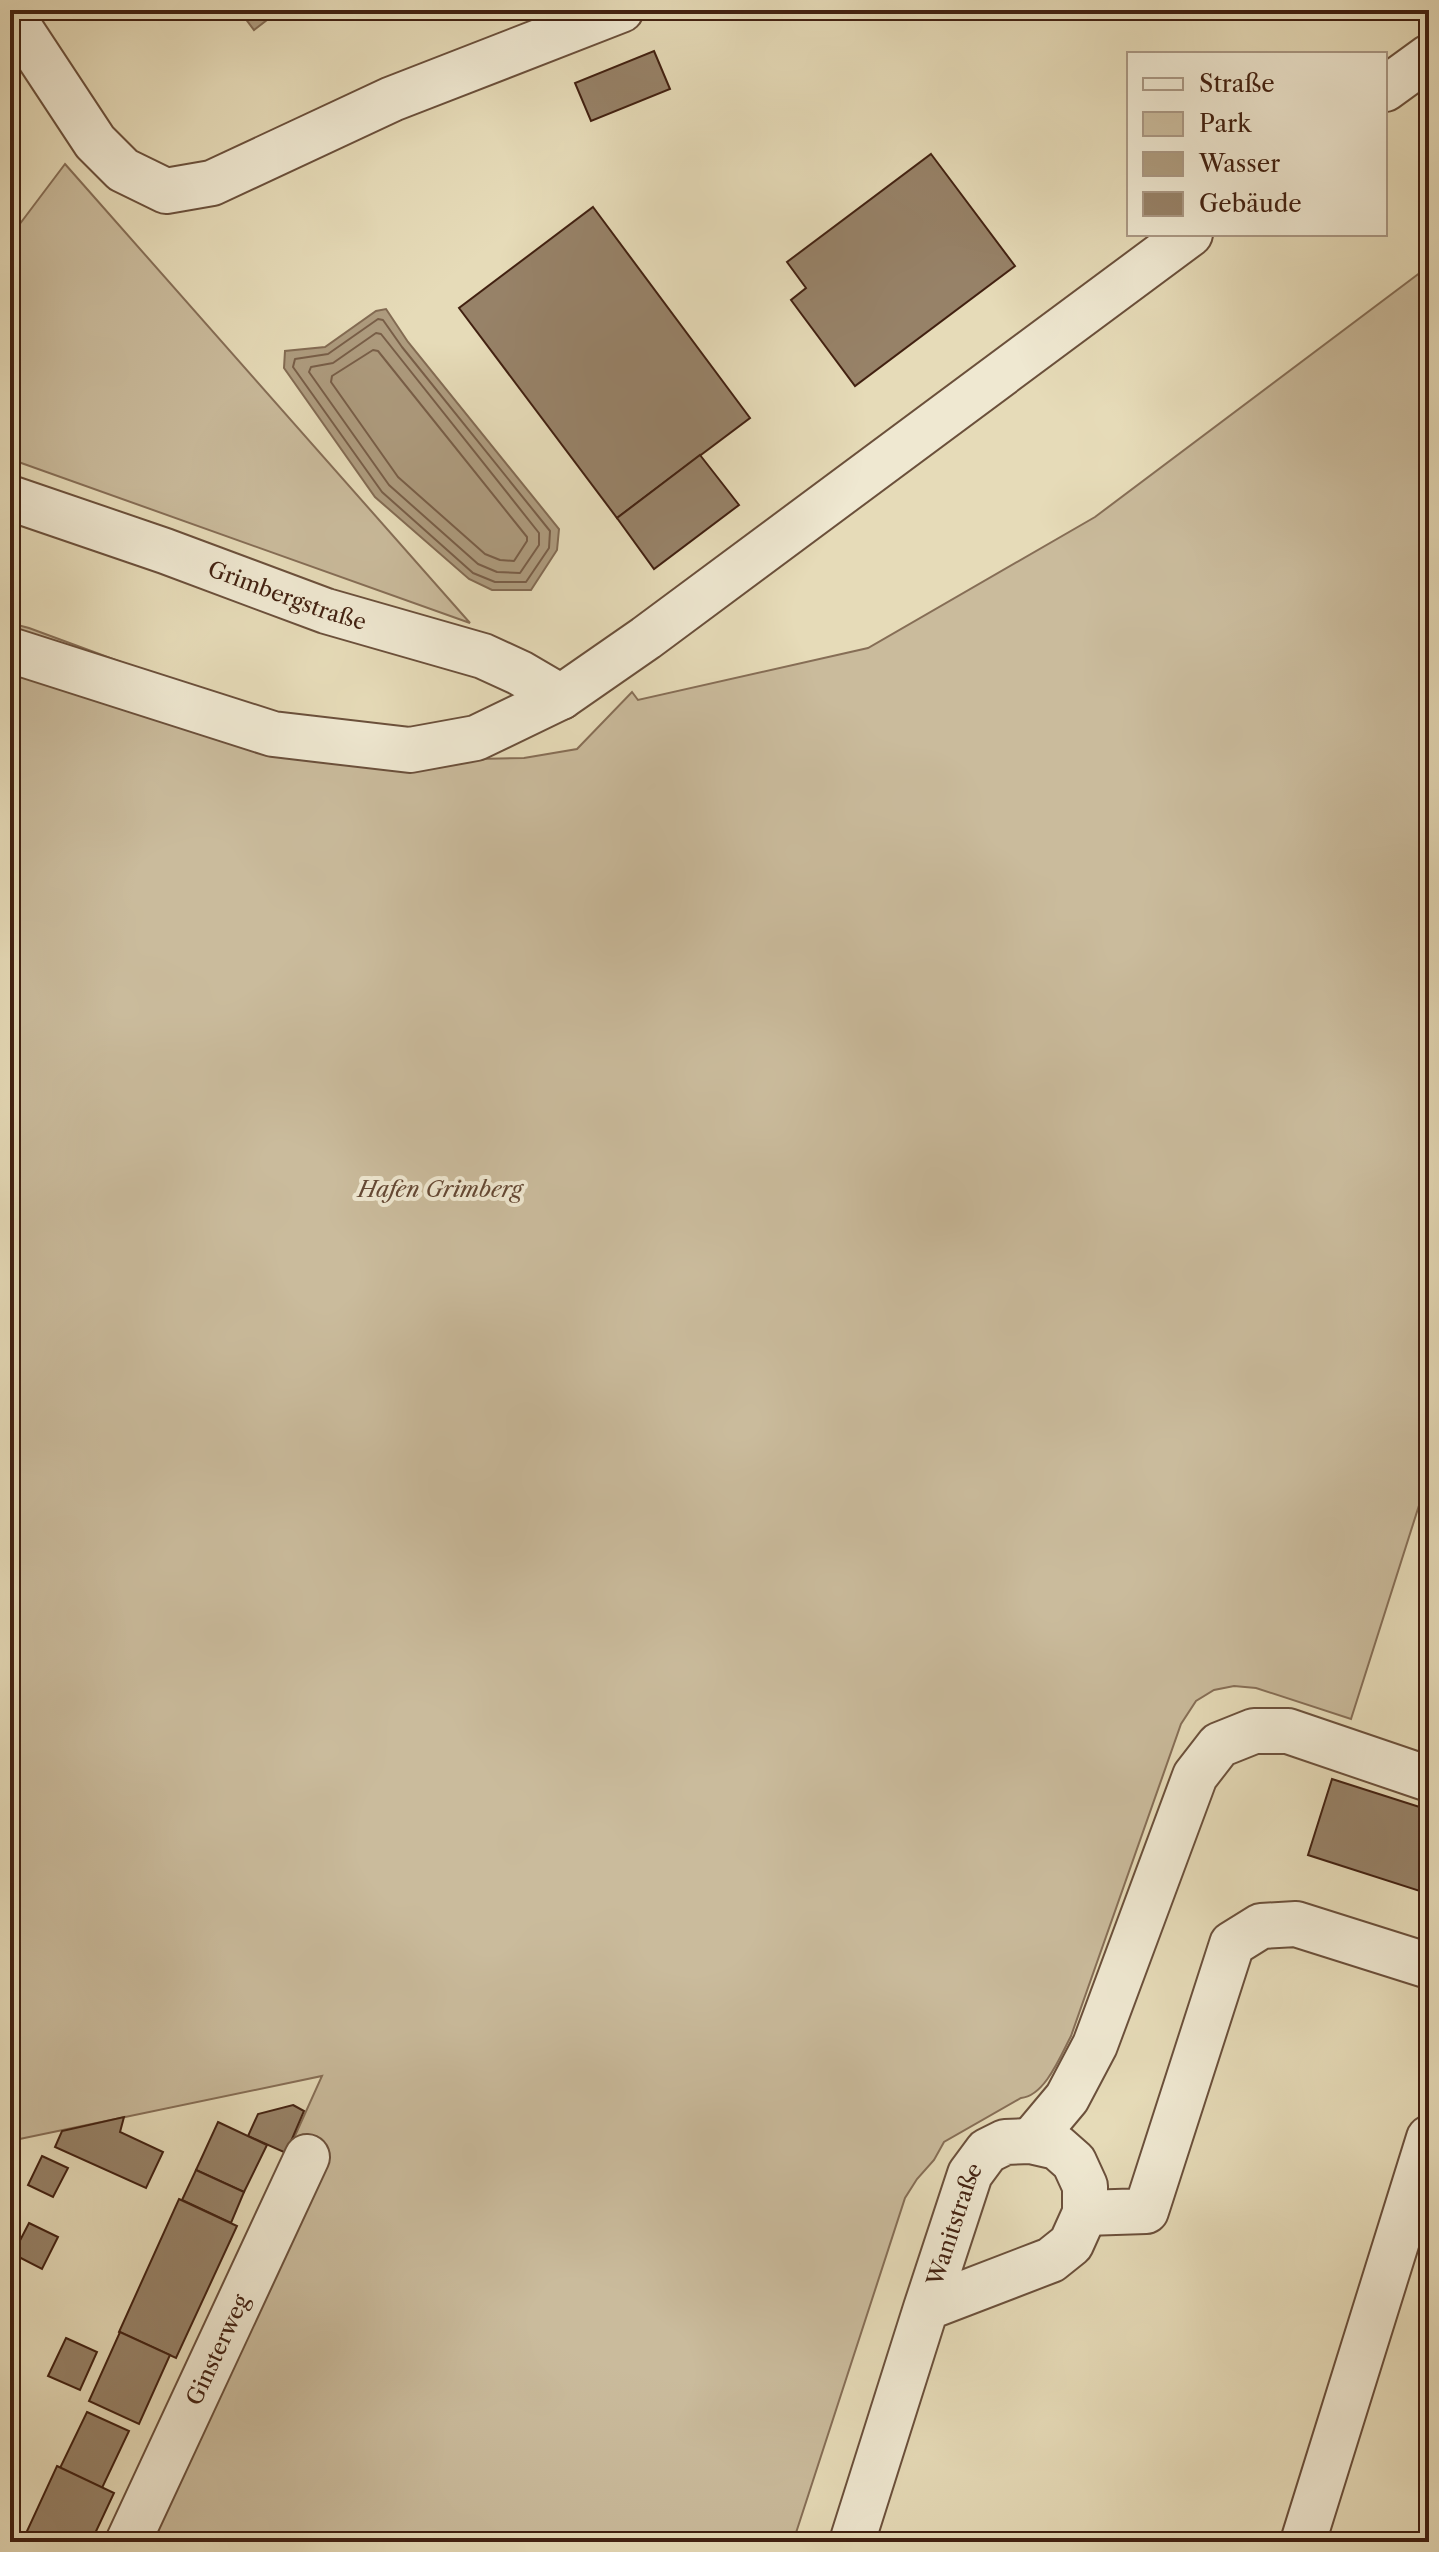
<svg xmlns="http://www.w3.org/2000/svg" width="1439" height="2552" font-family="'Libre Caslon Text',serif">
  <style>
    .green { fill: #cabb9c; stroke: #866e56; stroke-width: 2 }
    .water { fill: #ae9c7f; stroke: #836b53; stroke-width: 2 }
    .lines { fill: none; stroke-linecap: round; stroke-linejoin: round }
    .shore { stroke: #785e48; stroke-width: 2 }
    .building { fill: #978268; stroke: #422111; stroke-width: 2 }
    .minor-casing { stroke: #6b503b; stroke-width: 48 }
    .minor { stroke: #efe8d1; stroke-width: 44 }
    .labels { text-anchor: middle; stroke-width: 8; stroke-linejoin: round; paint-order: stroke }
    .street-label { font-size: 22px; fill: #422111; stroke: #efe8d1 }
    .park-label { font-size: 22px; font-style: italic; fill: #644834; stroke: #efe8d1 }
  </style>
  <rect width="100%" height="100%" fill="#e6dbb8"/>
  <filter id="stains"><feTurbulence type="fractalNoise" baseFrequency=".0025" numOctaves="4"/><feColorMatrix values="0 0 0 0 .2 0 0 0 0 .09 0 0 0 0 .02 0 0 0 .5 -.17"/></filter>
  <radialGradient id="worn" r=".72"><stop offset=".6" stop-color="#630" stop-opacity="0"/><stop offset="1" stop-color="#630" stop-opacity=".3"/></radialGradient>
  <g class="green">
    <polygon points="65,164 470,623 10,459 10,237"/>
    <path d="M1429,266V1474L1351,1719L1256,1688L1234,1686L1214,1690L1196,1701L1181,1724L1071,2036C1061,2055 1045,2096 1021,2098L944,2142L934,2160L917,2179L905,2198L793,2542H146L324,2152L294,2138L322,2076L10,2141V623L29,628L148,672L343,762L524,758L577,749L632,692L638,700L868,648L1095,517Z"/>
  </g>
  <g class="water">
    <polygon points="239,10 280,10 254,30"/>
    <polygon points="386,309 408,342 559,529 557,550 531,590 492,590 469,579 375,497 284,368 285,351 325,347 376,311"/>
  </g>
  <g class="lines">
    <g class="shore">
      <polygon points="378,319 383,320 402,347 550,531 549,548 526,582 495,582 473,573 382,492 293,367 295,359 328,354"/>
      <polygon points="376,333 381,334 539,533 539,545 520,573 497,572 478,564 389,485 309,372 311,367 333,363"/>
      <polygon points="373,350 378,351 527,537 527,541 514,561 500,560 485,554 398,477 331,382 332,376"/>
    </g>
  </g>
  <g class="building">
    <polygon points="654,51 670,89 591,121 575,83"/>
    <polygon points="931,154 1015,266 855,386 791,300 806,288 787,262"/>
    <polygon points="593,207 750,418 617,518 459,308"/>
    <polygon points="700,455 739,505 654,569 617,518"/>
    <polygon points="1332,1779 1429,1810 1429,1894 1308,1855"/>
    <polygon points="293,2105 304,2111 286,2153 248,2136 258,2114"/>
    <polygon points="124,2117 120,2132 163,2152 146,2188 55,2147 62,2131"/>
    <polygon points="218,2122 267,2145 244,2192 196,2170"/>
    <polygon points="42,2156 68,2168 53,2197 28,2185"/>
    <polygon points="196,2170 244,2192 231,2223 182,2200"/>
    <polygon points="179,2199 237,2226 176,2358 119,2332"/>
    <polygon points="29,2223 58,2237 42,2269 13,2254"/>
    <polygon points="120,2332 170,2355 139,2424 89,2401"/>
    <polygon points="66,2338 97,2352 80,2390 48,2376"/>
    <polygon points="87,2412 129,2431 102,2488 60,2468"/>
    <polygon points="57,2466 114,2493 91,2542 22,2542"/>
    <polygon points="10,2483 19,2488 10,2508"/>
  </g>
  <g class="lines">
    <defs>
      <g id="minor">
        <polyline points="10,13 95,142 123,170 166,191 212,183 392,99 621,10"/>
        <polyline points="1385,89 1429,57"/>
        <path id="s1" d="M10,498L165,551L326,611L483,656L520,673L561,697"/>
        <polyline points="10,650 273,734 410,750 476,738 561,697 646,638 1190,234"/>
        <polyline points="1031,2141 1067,2098 1095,2045 1195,1776 1219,1745 1254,1731 1288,1731 1429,1779"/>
        <polyline points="1085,2213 1146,2211 1232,1944 1261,1926 1296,1924 1429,1966"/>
        <path id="s2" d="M128,2542L307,2157"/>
        <path id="s3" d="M852,2542L926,2308L970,2174L987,2151L1005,2142L1031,2141L1057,2147L1074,2162L1085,2186V2213L1071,2244L1051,2260L926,2308"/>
        <polyline points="1303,2542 1429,2138"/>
      </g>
    </defs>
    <use href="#minor" class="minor-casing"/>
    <use href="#minor" class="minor"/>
  </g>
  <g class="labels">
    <g class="street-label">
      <text dy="8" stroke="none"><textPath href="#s1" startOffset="294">Grimbergstraße</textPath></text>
      <text dy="8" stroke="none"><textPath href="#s3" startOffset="334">Wanitstraße</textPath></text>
      <text dy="8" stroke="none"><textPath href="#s2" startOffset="212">Ginsterweg</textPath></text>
    </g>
    <g class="park-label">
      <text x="440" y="1197">Hafen Grimberg</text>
    </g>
  </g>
  <rect width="1439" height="2552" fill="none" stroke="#e6dbb8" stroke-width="40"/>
  <rect x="12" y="12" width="1415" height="2528" fill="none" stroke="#422111" stroke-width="4"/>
  <rect x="20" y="20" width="1399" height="2512" fill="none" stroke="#422111" stroke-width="2"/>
  <rect x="1127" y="52" width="260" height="184" fill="#efe8d1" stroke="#aa9884" stroke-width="2"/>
  <rect x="1143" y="78" width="40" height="12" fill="#efe8d1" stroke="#aa9884" stroke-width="2"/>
  <text x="1199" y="92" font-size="24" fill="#422111">Straße</text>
  <rect x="1143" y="112" width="40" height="24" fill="#cabb9c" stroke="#aa9884" stroke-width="2"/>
  <text x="1199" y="132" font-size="24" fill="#422111">Park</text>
  <rect x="1143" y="152" width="40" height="24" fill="#ae9c7f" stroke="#aa9884" stroke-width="2"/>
  <text x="1199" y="172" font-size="24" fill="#422111">Wasser</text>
  <rect x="1143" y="192" width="40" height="24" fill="#978268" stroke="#aa9884" stroke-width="2"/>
  <text x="1199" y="212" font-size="24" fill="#422111">Gebäude</text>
  <rect width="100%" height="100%" filter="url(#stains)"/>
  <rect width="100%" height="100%" fill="url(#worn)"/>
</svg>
